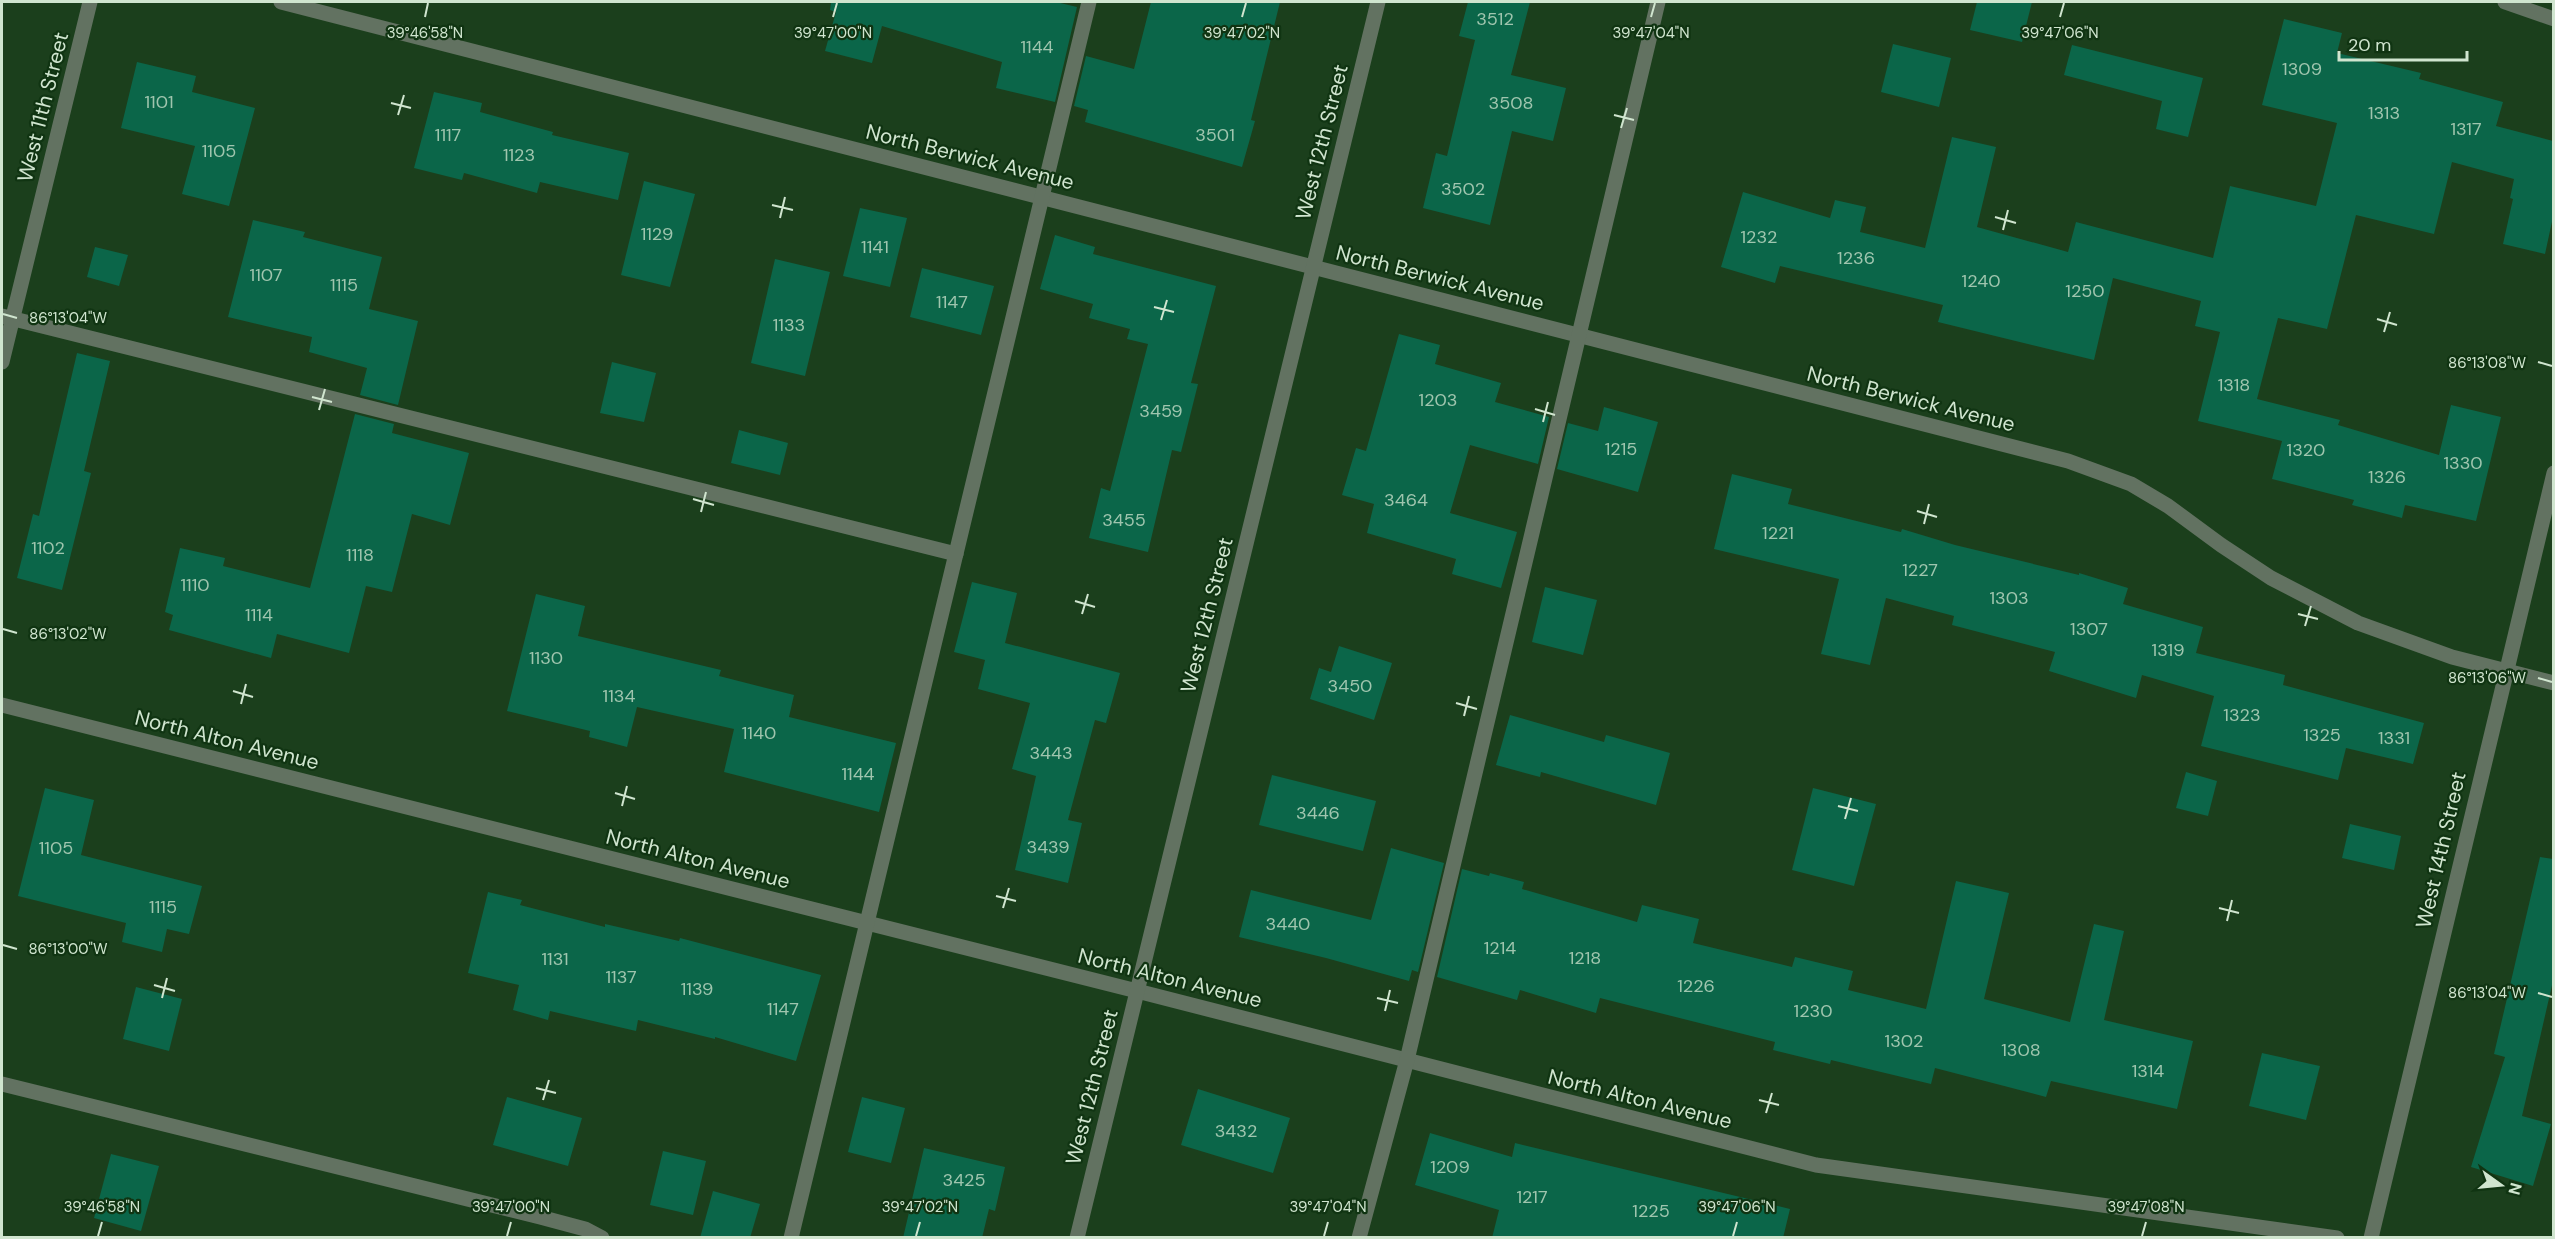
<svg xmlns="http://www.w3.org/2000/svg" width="2555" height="1239" font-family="'DM Sans',sans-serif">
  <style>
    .building { fill: #0b6649 }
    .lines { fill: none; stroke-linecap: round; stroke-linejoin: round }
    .minor { stroke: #627261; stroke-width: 15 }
    .ticks { fill: none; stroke: #d0e5cf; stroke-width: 2 }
    .labels { text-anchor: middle; stroke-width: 4.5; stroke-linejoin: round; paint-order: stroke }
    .number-label { font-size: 18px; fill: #9fc5ae }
    .street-label { font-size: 21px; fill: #d0e5cf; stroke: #103412 }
    .ticks-label { font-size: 15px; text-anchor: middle; fill: #d0e5cf; stroke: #103412; stroke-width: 4.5; stroke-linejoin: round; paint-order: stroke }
  </style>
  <rect width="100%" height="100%" fill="#1b3f1c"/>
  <g class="building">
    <polygon points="831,2 1056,2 1077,7 1055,102 996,88 1002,62 882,26 872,63 825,51 836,12 830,10"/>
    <polygon points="1151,2 1280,2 1251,120 1255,121 1242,167 1085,122 1088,110 1074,106 1086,56 1134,69"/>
    <polygon points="1468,2 1530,2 1511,75 1566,88 1553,141 1512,131 1490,225 1423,208 1436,153 1447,156 1475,40 1459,36"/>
    <polygon points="1977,2 2032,2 2022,42 1970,30"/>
    <polygon points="2284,19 2342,33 2337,53 2421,73 2419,79 2503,102 2496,126 2553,141 2553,217 2545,254 2503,244 2513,199 2510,198 2514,179 2452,162 2434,234 2356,215 2327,329 2278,318 2257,399 2340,420 2338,425 2439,455 2451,405 2501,417 2476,521 2405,505 2402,518 2352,505 2354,500 2272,479 2282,441 2198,421 2220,332 2195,326 2201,301 2113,278 2094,360 1938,322 1943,305 1780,266 1775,283 1721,267 1743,192 1830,218 1835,200 1866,207 1860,232 1925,248 1952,137 1996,147 1977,227 2068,252 2076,222 2213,258 2230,186 2316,206 2337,123 2262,105"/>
    <polygon points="1893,44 1951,58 1939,107 1881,92"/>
    <polygon points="2072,45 2203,78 2188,137 2156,129 2162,101 2064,75"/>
    <polygon points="137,62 196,76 192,92 255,108 229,206 182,194 195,146 121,128"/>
    <polygon points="434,92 482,103 480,112 553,132 552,135 629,153 618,200 540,182 537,193 464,173 462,180 414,168"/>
    <polygon points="644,181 695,194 670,287 621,275"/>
    <polygon points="860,208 907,218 890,287 843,276"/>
    <polygon points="253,220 305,232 303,237 382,257 369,309 418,321 398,405 360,395 367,368 309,352 312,337 228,317"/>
    <polygon points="1055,235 1095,247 1093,254 1216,286 1191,383 1198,384 1181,452 1172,450 1148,552 1089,538 1101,488 1110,491 1148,344 1127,339 1130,329 1089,318 1093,304 1040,289"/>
    <polygon points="95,247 128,255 119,286 87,277"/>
    <polygon points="775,259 830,272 805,376 751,363"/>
    <polygon points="922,268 994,286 981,335 910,317"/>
    <polygon points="1399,334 1440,345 1435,364 1501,383 1495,402 1549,417 1538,464 1470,445 1450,513 1517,532 1501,588 1452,574 1456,559 1367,533 1374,504 1342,495 1356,448 1366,451"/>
    <polygon points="77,353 110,361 84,471 91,473 62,590 17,578 33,514 39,516"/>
    <polygon points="612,362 656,373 644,422 600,413"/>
    <polygon points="1604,407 1658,422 1638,492 1557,469 1568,423 1598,431"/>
    <polygon points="355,414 394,424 392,433 469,453 450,525 412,514 392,592 366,586 349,653 277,634 271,658 169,630 173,615 165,612 180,548 225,558 223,566 310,588"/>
    <polygon points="739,430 788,443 780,475 731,463"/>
    <polygon points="1732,474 1792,489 1788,504 1901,532 1902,529 1955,545 2079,575 2079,573 2128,588 2123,604 2203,627 2196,653 2285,675 2283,685 2424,723 2413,764 2346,748 2338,780 2201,746 2214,696 2142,675 2136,698 2049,671 2055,652 1952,625 1954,616 1886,598 1870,665 1821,654 1839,579 1714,549"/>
    <polygon points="972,582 1017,593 1005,643 1120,673 1106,723 1095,720 1068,820 1082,823 1068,883 1015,870 1036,776 1012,769 1030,703 978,689 985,660 954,652"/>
    <polygon points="1545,587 1597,600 1583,655 1532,642"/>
    <polygon points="536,594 585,606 578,636 721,670 719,676 794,695 789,717 896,743 879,812 724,772 734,729 637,707 627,747 589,737 590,731 507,711"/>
    <polygon points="1339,646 1392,663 1374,720 1310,699 1319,668 1331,672"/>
    <polygon points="1510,715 1604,742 1606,735 1670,753 1656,805 1541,772 1540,777 1496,765"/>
    <polygon points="2186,772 2217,781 2208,816 2176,808"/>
    <polygon points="1272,775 1376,801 1363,851 1259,825"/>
    <polygon points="45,788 94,800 81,855 202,886 189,934 167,929 162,952 122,942 126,923 18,896"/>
    <polygon points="1813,788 1876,804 1854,886 1792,870"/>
    <polygon points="2350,824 2401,836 2394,870 2342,858"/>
    <polygon points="1391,848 1444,863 1418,972 1412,970 1409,981 1326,958 1239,937 1251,890 1371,920"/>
    <polygon points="2540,857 2553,859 2553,981 2522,1116 2551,1124 2533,1186 2471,1167 2505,1057 2494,1054"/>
    <polygon points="1462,869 1489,876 1490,873 1524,882 1522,889 1637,922 1642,905 1699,919 1693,943 1792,967 1795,957 1853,971 1848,990 1926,1009 1956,881 2009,893 1984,999 2070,1022 2094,924 2124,931 2104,1020 2193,1041 2177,1109 2051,1081 2046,1097 1935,1068 1931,1084 1831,1060 1830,1064 1773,1050 1775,1042 1600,998 1596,1013 1520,990 1517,1000 1437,977"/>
    <polygon points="488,892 522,900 520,905 605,927 605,924 679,941 680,938 821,975 796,1061 715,1037 715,1039 638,1020 636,1031 550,1011 548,1020 513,1010 519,985 468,973"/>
    <polygon points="136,987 182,999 169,1051 123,1039"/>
    <polygon points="2262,1053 2320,1066 2306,1120 2249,1106"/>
    <polygon points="1198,1089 1290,1118 1273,1173 1181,1145"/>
    <polygon points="507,1097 582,1118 568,1166 493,1145"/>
    <polygon points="862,1097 905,1108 891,1163 848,1152"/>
    <polygon points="1430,1133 1512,1157 1515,1143 1790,1209 1783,1238 1492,1238 1499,1210 1415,1185"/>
    <polygon points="924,1148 1005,1167 995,1211 989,1209 982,1238 903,1238"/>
    <polygon points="663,1151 706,1161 693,1215 650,1205"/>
    <polygon points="111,1154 159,1166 141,1231 94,1218"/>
    <polygon points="713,1191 760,1204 750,1238 700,1238"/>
  </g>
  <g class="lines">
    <g class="minor">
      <polyline points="281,2 2068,461 2131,484 2168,506 2221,545 2271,578 2358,623 2452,657 2554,683"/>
      <polyline points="2505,2 2554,19"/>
      <polyline points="2,316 956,554"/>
      <polyline points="2,362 90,2"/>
      <polyline points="2,705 1137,991 1816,1165 2337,1238"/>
      <polyline points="2,1084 540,1217 585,1229 602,1238"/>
      <polyline points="791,1238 1089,2"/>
      <polyline points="1077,1238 1378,2"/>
      <polyline points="1359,1238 1407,1060 1658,2"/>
      <polyline points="2371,1238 2554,473"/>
    </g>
  </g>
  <path class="ticks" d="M425,17L428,3M833,17L837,3M1242,17L1246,3M1651,17L1655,3M2060,17L2064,3M391,103L411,108M398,115L404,95M1614,115L1634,120M1621,128L1627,108M772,205L793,210M1995,217L2016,223M780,218L785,197M2003,230L2008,210M1154,307L1174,312M3,314L17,318M2377,319L2397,325M1161,320L1167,300M2384,332L2390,312M2538,362L2552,366M312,397L332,402M1535,409L1555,415M319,410L325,389M1543,422L1548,402M693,499L714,505M1917,511L1937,517M701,512L706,492M1924,524L1929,504M1075,601L1095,607M1082,614L1088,594M2298,614L2318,619M2305,626L2311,606M3,629L17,633M2538,678L2552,682M233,691L253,697M1456,703L1477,709M241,704L246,684M1464,716L1469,696M615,793L635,799M622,806L627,786M1838,806L1858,811M1845,819L1851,798M996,896L1016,901M1003,908L1009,888M2219,908L2239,913M2227,921L2232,900M3,945L17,949M154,985L175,991M2538,993L2552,997M162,998L167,978M1377,998L1398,1003M1385,1011L1390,990M536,1088L556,1093M543,1100L549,1080M1759,1100L1779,1105M1766,1113L1772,1093M98,1236L102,1222M507,1236L511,1222M916,1236L920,1222M1324,1236L1328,1222M1733,1236L1737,1222M2142,1236L2146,1222"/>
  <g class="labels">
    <g class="number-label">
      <text x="1495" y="25">3512</text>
      <text x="1037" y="53">1144</text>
      <text x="2302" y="75">1309</text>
      <text x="159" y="108">1101</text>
      <text x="1511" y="109">3508</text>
      <text x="2384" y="119">1313</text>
      <text x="2466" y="135">1317</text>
      <text x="448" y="141">1117</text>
      <text x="1215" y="141">3501</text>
      <text x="219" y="157">1105</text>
      <text x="519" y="161">1123</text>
      <text x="1463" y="195">3502</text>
      <text x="657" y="240">1129</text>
      <text x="1759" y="243">1232</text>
      <text x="875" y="253">1141</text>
      <text x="1856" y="264">1236</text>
      <text x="266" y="281">1107</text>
      <text x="1981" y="287">1240</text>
      <text x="344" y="291">1115</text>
      <text x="2085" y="297">1250</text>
      <text x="952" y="308">1147</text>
      <text x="789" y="331">1133</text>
      <text x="2234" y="391">1318</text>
      <text x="1438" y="406">1203</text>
      <text x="1161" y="417">3459</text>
      <text x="1621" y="455">1215</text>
      <text x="2306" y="456">1320</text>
      <text x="2463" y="469">1330</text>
      <text x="2387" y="483">1326</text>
      <text x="1406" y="506">3464</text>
      <text x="1124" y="526">3455</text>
      <text x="1778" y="539">1221</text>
      <text x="48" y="554">1102</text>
      <text x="360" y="561">1118</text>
      <text x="1920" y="576">1227</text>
      <text x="195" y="591">1110</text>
      <text x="2009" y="604">1303</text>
      <text x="259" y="621">1114</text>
      <text x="2089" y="635">1307</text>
      <text x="2168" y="656">1319</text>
      <text x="546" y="664">1130</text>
      <text x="1350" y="692">3450</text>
      <text x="619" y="702">1134</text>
      <text x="2242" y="721">1323</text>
      <text x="759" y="739">1140</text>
      <text x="2322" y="741">1325</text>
      <text x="2394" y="744">1331</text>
      <text x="1051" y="759">3443</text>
      <text x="858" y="780">1144</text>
      <text x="1318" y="819">3446</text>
      <text x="1048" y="853">3439</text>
      <text x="56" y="854">1105</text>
      <text x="163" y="913">1115</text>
      <text x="1288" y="930">3440</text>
      <text x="1500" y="954">1214</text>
      <text x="1585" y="964">1218</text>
      <text x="555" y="965">1131</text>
      <text x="621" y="983">1137</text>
      <text x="1696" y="992">1226</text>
      <text x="697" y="995">1139</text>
      <text x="783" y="1015">1147</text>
      <text x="1813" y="1017">1230</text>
      <text x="1904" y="1047">1302</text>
      <text x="2021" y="1056">1308</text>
      <text x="2148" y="1077">1314</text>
      <text x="1236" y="1137">3432</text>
      <text x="1450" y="1173">1209</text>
      <text x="964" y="1186">3425</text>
      <text x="1532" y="1203">1217</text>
      <text x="1651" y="1217">1225</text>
    </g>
    <g class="street-label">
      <text transform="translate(43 107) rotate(-76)" y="7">West 11th Street</text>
      <text transform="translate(1322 142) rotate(-76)" y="7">West 12th Street</text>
      <text transform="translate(970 157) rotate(14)" y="7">North Berwick Avenue</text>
      <text transform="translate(1440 278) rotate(14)" y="7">North Berwick Avenue</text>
      <text transform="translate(1911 399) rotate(14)" y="7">North Berwick Avenue</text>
      <text transform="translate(1207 615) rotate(-76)" y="7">West 12th Street</text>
      <text transform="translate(227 740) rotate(14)" y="7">North Alton Avenue</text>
      <text transform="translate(2441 850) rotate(-77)" y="7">West 14th Street</text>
      <text transform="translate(698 859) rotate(14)" y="7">North Alton Avenue</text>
      <text transform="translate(1170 978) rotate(14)" y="7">North Alton Avenue</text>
      <text transform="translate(1092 1087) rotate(-76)" y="7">West 12th Street</text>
      <text transform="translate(1640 1099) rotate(14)" y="7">North Alton Avenue</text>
    </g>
  </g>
  <g class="ticks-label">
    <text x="425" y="38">39°46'58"N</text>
    <text x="833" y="38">39°47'00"N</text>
    <text x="1242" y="38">39°47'02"N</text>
    <text x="1651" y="38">39°47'04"N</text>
    <text x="2060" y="38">39°47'06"N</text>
    <text x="68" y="323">86°13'04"W</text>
    <text x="2487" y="368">86°13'08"W</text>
    <text x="68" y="639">86°13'02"W</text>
    <text x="2487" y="683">86°13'06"W</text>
    <text x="68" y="954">86°13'00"W</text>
    <text x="2487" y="998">86°13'04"W</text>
    <text x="102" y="1212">39°46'58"N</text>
    <text x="511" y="1212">39°47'00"N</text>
    <text x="920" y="1212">39°47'02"N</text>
    <text x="1328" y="1212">39°47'04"N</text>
    <text x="1737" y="1212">39°47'06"N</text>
    <text x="2146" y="1212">39°47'08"N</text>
  </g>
  <rect width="2555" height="1239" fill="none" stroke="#d0e5cf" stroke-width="6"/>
  <g transform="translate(2501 1185) rotate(105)" stroke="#103412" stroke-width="4.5" paint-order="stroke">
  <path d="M0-4.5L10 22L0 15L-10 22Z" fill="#d0e5cf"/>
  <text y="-9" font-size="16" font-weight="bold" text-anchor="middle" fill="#d0e5cf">N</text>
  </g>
  <path d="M2339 51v9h128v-9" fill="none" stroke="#d0e5cf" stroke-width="3"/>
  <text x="2348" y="51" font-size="18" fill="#d0e5cf" stroke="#103412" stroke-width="4.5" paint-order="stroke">20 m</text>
</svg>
